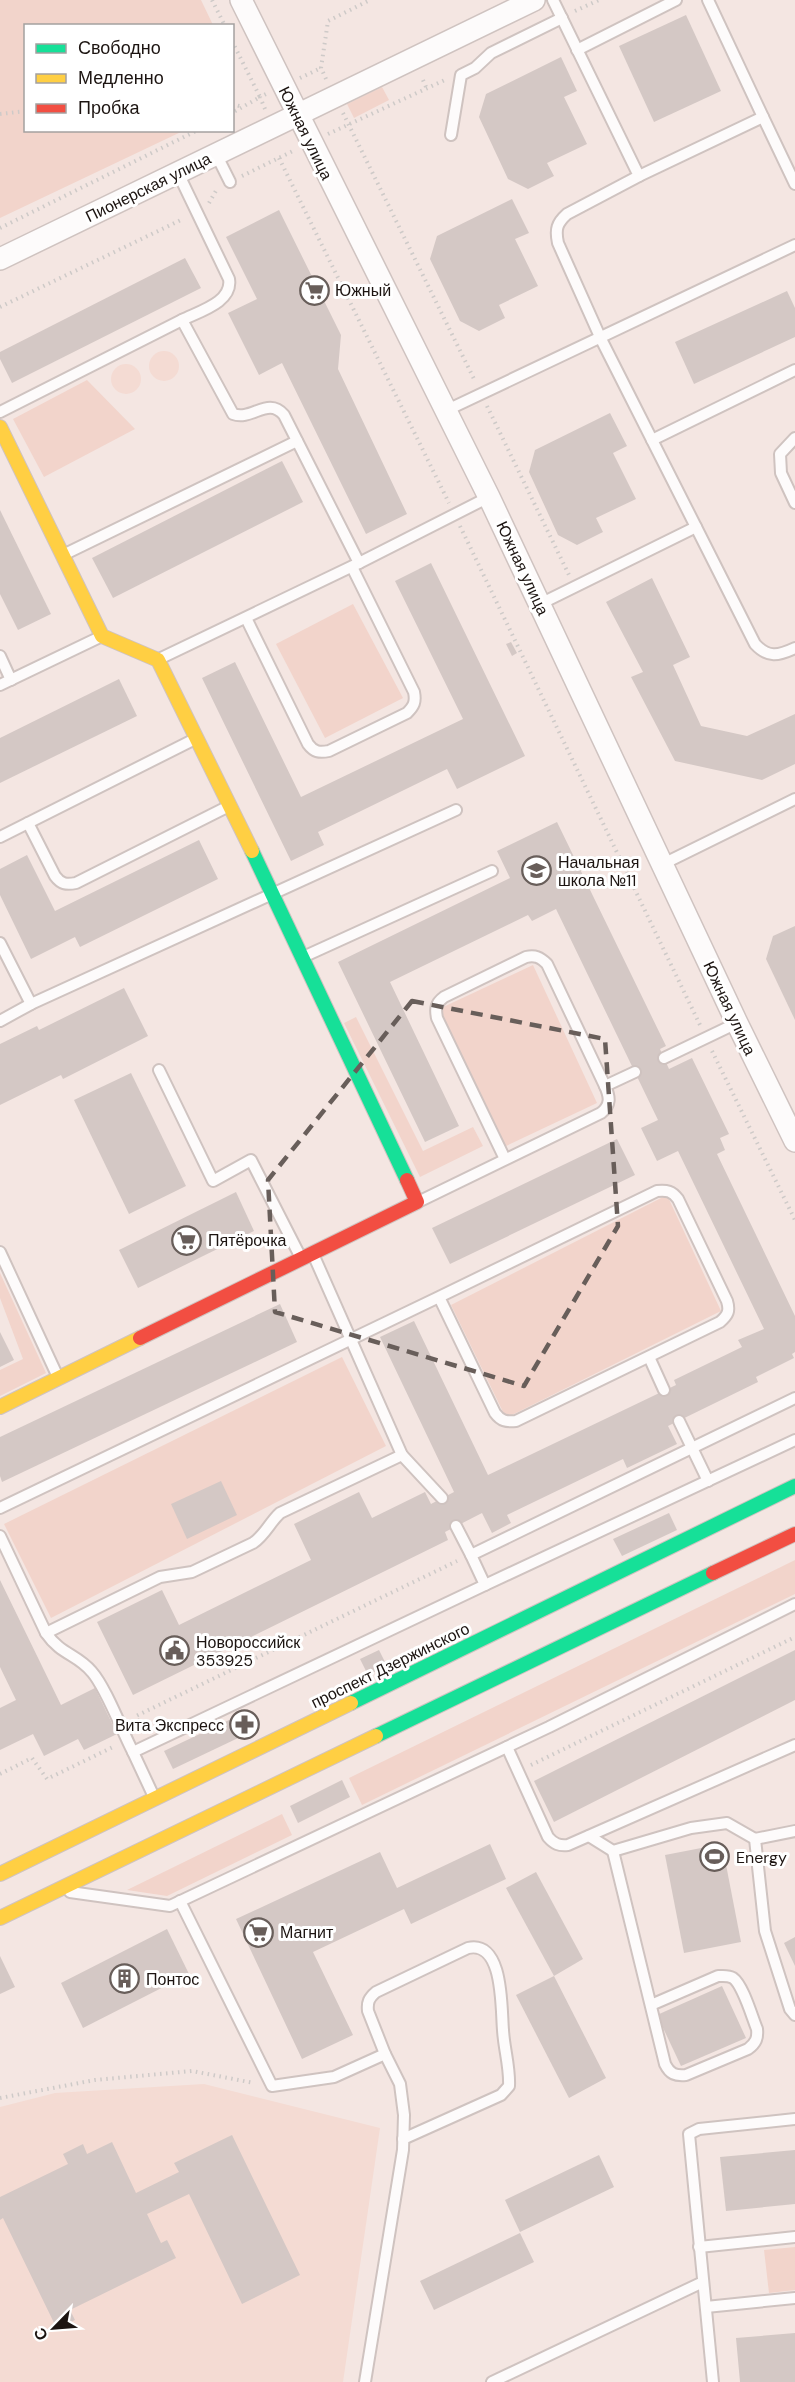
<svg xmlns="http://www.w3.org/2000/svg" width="795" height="2382" font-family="'DM Sans',sans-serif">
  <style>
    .built { fill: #f4dbd3 }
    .green { fill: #f2d4cb }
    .building { fill: #d4c8c5 }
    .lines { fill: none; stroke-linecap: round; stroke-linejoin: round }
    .lane-casing { stroke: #cfc3c0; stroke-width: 14 }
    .street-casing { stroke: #cfc3c0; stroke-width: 24 }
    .fast-casing { stroke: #cfc3c0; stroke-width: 16 }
    .slow-casing { stroke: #cfc3c0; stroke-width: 16 }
    .jam-casing { stroke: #cfc3c0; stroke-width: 16 }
    .path { stroke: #cecac8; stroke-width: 4; stroke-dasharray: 1.5 4.5; stroke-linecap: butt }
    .lane { stroke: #fdfbfb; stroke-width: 10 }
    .street { stroke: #fdfbfb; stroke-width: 21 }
    .fast { stroke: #16e098; stroke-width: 14 }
    .slow { stroke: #ffcf43; stroke-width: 14 }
    .jam { stroke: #f24e42; stroke-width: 14 }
    .marked { fill: none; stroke: #685e5a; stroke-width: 4.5; stroke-dasharray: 12 8; stroke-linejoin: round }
    .labels { text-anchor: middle; stroke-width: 6; stroke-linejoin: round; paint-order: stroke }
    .street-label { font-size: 16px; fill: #1c1411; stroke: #fff }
    .poi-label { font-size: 16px; fill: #1c1411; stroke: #fff; text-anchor: start }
  </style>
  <rect width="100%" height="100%" fill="#f4e6e2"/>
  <g class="built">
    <circle cx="164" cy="366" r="15"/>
    <circle cx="126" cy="379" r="15"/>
    <polygon points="204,2084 380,2128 343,2382 0,2382 0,2107 55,2093"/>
  </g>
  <g class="green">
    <polygon points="0,0 201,0 213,25 26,26 26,130 183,131 0,218"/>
    <polygon points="382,87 389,100 354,118 347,104"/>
    <polygon points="87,380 135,429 44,477 13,419"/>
    <polygon points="353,604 403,698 325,738 276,644"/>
    <polygon points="533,965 597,1103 504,1147 439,1009"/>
    <polygon points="356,1017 423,1151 473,1127 483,1146 420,1177 344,1023"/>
    <polygon points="667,1195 721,1311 506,1418 451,1305"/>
    <polygon points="0,1273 46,1373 0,1396 0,1370 23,1359 0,1298"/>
    <polygon points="342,1357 386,1446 51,1618 4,1524"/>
    <polygon points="795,1560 795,1594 362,1805 349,1778"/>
    <polygon points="282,1814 292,1835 167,1896 127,1890"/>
    <polygon points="795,2247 795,2290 769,2293 764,2250"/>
  </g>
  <g class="building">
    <polygon points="686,15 721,91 654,122 619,46"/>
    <polygon points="561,57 577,91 564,97 587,144 547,163 554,176 528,189 508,179 479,117 486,94"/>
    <polygon points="512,199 529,233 515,239 538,286 499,305 505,318 479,331 460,321 430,259 437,236"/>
    <polygon points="279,210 341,335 338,369 407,514 366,534 282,363 259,375 228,313 257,299 226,237"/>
    <polygon points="185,258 201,288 12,383 0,359 0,352"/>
    <polygon points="787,291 795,308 795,337 694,384 675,342"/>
    <polygon points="610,413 627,446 613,453 636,499 596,518 603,532 577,545 558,535 529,472 535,450"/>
    <polygon points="282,461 303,502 113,598 92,558"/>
    <polygon points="0,510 51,614 18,630 0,594"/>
    <polygon points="431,563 525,756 457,789 447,769 318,832 324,845 291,861 202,678 235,662 301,797 463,719 395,581"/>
    <polygon points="652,578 690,657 673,665 701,726 747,736 795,714 795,764 762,780 675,761 631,677 643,672 606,602"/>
    <polygon points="511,642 517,653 512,656 506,644"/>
    <polygon points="119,679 137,716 0,783 0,738"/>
    <polygon points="557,822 666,1046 660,1049 669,1069 692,1058 729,1134 720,1138 725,1150 717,1154 795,1316 795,1352 792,1354 794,1358 756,1377 758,1382 668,1426 677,1444 627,1468 623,1459 507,1515 511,1523 492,1533 482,1513 445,1532 448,1540 133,1695 97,1622 162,1590 179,1625 311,1560 294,1524 359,1492 372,1518 425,1492 431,1504 454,1492 380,1337 414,1321 488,1475 676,1385 674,1380 742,1347 738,1340 764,1329 678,1151 657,1161 641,1128 658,1120 556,909 532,921 528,915 390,982 459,1126 425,1142 338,962 510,878 497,851"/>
    <polygon points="199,840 218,879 80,947 75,937 31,959 0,895 0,869 27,855 55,911"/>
    <polygon points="795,926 795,1020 766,959 773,936"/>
    <polygon points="124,988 148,1036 63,1079 61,1075 0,1105 0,1044 37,1026 39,1030"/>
    <polygon points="131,1073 186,1186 129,1214 74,1100"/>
    <polygon points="617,1139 635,1175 450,1264 432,1228"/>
    <polygon points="236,1192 254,1231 138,1288 119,1250"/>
    <polygon points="280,1304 297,1342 2,1482 0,1476 0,1437"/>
    <polygon points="0,1332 14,1360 0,1367"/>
    <polygon points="221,1481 237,1515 187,1539 171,1504"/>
    <polygon points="669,1513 677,1530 622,1556 613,1539"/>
    <polygon points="0,1580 61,1705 95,1688 117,1734 84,1750 78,1739 44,1756 33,1734 0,1750 0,1708 16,1700 0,1667"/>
    <polygon points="379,1650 387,1666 368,1675 360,1659"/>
    <polygon points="795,1650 795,1700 554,1822 534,1781"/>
    <polygon points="248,1711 257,1729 173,1769 164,1751"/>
    <polygon points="342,1780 350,1797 298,1823 290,1806"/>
    <polygon points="490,1844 506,1879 411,1924 404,1909 313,1952 353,2035 302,2059 236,1919 380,1852 397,1888"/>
    <polygon points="722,1844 741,1942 684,1953 665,1855"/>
    <polygon points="536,1872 583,1959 554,1976 506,1888"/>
    <polygon points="167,1929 189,1974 83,2028 61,1983"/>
    <polygon points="795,1937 795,1966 784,1943"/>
    <polygon points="0,1956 15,1987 0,1994"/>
    <polygon points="554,1976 606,2078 569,2098 516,1995"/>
    <polygon points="722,1986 746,2038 681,2066 657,2015"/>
    <polygon points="232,2135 300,2275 242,2304 189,2194 147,2214 161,2243 167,2240 176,2258 70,2310 75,2320 57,2329 3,2218 0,2220 0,2197 68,2164 63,2154 83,2144 87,2154 112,2142 136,2193 179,2172 174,2163"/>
    <polygon points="795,2150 795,2204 726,2211 720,2157"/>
    <polygon points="599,2155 614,2187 520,2232 505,2200"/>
    <polygon points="520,2233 534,2262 434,2310 420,2281"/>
    <polygon points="795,2333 795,2382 740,2382 736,2338"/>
  </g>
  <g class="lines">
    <defs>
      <g id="lane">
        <polyline points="708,0 763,117"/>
        <polyline points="577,50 676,0"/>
        <polyline points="451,135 461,75 475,68 491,53 562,18"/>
        <polyline points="216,154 230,182"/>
        <path d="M178,173L229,279C233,302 200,311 182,320"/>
        <polyline points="639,176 763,117 795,184"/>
        <polyline points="445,411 795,245"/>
        <path d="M0,412L182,320L233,414C252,421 268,396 284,415L359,563"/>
        <polyline points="795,438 780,454 781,473 795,503"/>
        <polyline points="652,440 795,370"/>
        <path d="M696,527L755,644C768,658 778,656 795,648"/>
        <polyline points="65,554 297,441"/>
        <path d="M540,604L696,527L601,339L558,243C555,229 557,223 567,214L639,176L553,0"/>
        <path d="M246,618L308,744C314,752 319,753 329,751L407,713C414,706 416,702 414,692L352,567"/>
        <polyline points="0,656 11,680"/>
        <polyline points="159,659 359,563 489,497"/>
        <polyline points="0,685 100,637"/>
        <path d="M28,823L55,876C61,884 66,885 76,883L229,806"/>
        <polyline points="0,837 195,739"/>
        <polyline points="663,864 795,799"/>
        <polyline points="0,943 31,1004"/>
        <polyline points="303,957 492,871"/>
        <polyline points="0,1021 31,1004 456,810"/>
        <polyline points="664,1058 737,1023"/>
        <polyline points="159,1070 213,1181 251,1160 300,1256"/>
        <path d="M505,1159L437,1018C435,1008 436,1003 444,997L526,957C535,955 540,957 547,964L605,1086"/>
        <path d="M418,1202L601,1113C611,1105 610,1097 605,1086L635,1072"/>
        <polyline points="0,1252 57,1375"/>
        <polyline points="313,1254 402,1455 442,1498"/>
        <polyline points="649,1357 664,1390"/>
        <polyline points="679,1421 708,1481"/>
        <path d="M0,1508L439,1297L495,1413C501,1421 506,1422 516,1421L720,1322C728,1315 730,1311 727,1301L678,1199C672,1191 667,1190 657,1191L439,1297"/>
        <polyline points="456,1526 471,1555"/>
        <path d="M0,1536L46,1633C61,1655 77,1654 92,1672C106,1688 122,1731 133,1752"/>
        <polyline points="485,1585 795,1440"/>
        <path d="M46,1633L160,1577L192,1572L253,1543C265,1535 270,1522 280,1513L402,1455"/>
        <path d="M507,1747L548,1837C554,1844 559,1846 568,1845L795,1745"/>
        <polyline points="154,1797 133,1752 485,1585 471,1555 795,1398"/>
        <polyline points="589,1836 613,1851 691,1828 727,1823 755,1839 765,1931 790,2009 795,2015"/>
        <polyline points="755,1839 795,1831"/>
        <path d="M613,1851L665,2064C670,2074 675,2076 686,2075L748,2049C756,2043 758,2038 757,2029C752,2017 743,1985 733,1978C728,1975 723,1976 718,1976L651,2005"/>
        <polyline points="70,1892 170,1906 549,1727 795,1604"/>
        <polyline points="180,1901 272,2086 334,2077 385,2054 400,2084 404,2115 403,2150 365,2382"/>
        <path d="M385,2054L368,2011C367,2002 369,1998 376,1992L468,1948C504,1940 501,2008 503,2030C504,2049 510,2067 509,2086L501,2095L403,2139"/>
        <polyline points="699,2247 795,2237"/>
        <polyline points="706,2307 795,2298"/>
        <polyline points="492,2382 703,2282"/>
        <polyline points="713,2382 689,2134 699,2129 795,2119"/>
      </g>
      <g id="street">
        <polyline points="241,0 489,497 737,1023 795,1141"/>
        <polyline points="0,259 534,0"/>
      </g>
      <g id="fast">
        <polyline points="252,851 407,1180"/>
        <polyline points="351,1703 795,1486"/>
        <polyline points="376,1736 713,1573"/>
      </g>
      <g id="slow">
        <polyline points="0,427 102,636 158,660 252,851"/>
        <polyline points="0,1407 140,1338"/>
        <polyline points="0,1874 351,1703"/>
        <polyline points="0,1918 376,1736"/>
      </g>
      <g id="jam">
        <polyline points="140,1338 417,1202 407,1180"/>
        <polyline points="713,1573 795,1534"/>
      </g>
    </defs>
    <use href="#lane" class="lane-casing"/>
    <use href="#street" class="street-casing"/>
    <use href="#fast" class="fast-casing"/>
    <use href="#slow" class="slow-casing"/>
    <use href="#jam" class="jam-casing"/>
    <g class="path">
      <polyline points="212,0 225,26"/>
      <polyline points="575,11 599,0"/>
      <polyline points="232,41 260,97 232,113"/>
      <polyline points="300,78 321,68"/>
      <polyline points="326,79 321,68 328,21 370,0"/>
      <polyline points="423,80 426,87"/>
      <polyline points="232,104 243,107"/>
      <polyline points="265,109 260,97 266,94"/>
      <polyline points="343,113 475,381"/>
      <polyline points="0,114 26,111"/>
      <polyline points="328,134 447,79"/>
      <polyline points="279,158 449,503"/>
      <polyline points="242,176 295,150"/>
      <polyline points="209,203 217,189"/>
      <polyline points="0,228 198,130"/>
      <polyline points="0,307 183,219"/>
      <polyline points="487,406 569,575"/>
      <polyline points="460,526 700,1025"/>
      <polyline points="712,1051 795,1220"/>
      <polyline points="140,1726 136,1716 457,1561"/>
      <polyline points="531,1765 795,1637"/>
      <polyline points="0,1774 32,1758 47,1779 115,1746"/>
      <polyline points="0,2098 95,2080 192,2071 254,2083"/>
    </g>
    <use href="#lane" class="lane"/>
    <use href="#street" class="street"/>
    <use href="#fast" class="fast"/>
    <use href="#slow" class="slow"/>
    <use href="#jam" class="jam"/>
  </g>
  <path class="marked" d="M412,1001L605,1039L618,1226L524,1386L275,1312L268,1180Z"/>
  <defs>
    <symbol id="supermarket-ring" viewBox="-11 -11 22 22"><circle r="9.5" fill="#fff" stroke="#685e5a" stroke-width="1.5"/><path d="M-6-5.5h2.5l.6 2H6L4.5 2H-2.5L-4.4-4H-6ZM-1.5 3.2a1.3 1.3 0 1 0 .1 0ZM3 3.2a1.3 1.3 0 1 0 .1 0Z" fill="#685e5a"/></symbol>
    <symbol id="school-ring" viewBox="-11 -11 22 22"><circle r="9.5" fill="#fff" stroke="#685e5a" stroke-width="1.5"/><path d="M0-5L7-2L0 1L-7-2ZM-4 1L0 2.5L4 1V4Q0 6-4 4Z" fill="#685e5a"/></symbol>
    <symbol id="civic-ring" viewBox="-11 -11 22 22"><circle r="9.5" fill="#fff" stroke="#685e5a" stroke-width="1.5"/><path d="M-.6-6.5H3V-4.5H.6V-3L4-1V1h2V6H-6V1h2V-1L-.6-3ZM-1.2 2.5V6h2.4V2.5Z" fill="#685e5a"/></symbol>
    <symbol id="pharmacy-ring" viewBox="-11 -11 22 22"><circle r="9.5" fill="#fff" stroke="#685e5a" stroke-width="1.5"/><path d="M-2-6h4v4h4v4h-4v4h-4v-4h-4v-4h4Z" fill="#685e5a"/></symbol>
    <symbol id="stadium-ring" viewBox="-11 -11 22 22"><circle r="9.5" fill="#fff" stroke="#685e5a" stroke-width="1.5"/><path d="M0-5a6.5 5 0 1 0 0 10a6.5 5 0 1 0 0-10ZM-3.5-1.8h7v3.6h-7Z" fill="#685e5a"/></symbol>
    <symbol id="building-ring" viewBox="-11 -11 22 22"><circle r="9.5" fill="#fff" stroke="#685e5a" stroke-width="1.5"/><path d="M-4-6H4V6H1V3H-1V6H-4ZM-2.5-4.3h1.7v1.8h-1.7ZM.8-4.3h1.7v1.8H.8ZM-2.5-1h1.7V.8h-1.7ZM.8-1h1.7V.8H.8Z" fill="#685e5a"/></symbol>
  </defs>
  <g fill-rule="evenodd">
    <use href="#supermarket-ring" x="298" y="274" width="33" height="33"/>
    <use href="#school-ring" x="520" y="854" width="33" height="33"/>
    <use href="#supermarket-ring" x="170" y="1224" width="33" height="33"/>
    <use href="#civic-ring" x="158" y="1634" width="33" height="33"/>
    <use href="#pharmacy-ring" x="228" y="1708" width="33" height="33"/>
    <use href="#stadium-ring" x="698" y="1840" width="33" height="33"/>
    <use href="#supermarket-ring" x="242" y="1916" width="33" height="33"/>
    <use href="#building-ring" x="108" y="1962" width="33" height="33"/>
  </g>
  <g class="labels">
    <g class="street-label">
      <text transform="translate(306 133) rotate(64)" y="6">Южная улица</text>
      <text transform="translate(148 187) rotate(-26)" y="6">Пионерская улица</text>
      <text transform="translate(523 568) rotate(65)" y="6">Южная улица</text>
      <text transform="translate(730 1008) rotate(65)" y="6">Южная улица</text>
      <text transform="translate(390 1665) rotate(-26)" y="6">проспект Дзержинского</text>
    </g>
    <g class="poi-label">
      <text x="335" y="296">Южный</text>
      <text x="558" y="868">Начальная<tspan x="558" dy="18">школа №11</tspan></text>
      <text x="208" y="1246">Пятёрочка</text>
      <text x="196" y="1648">Новороссийск<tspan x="196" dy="18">353925</tspan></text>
      <text x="224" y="1731" text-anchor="end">Вита Экспресс</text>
      <text x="736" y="1863">Energy</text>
      <text x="280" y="1938">Магнит</text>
      <text x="146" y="1985">Понтос</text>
    </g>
  </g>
  <rect x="24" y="24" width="210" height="108" fill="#ffffff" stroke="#a4a1a0" stroke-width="1.5"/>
  <rect x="36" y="44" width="30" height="9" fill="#16e098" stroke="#a4a1a0" stroke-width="1.5"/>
  <text x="78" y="54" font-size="18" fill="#1c1411">Свободно</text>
  <rect x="36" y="74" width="30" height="9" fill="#ffcf43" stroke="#a4a1a0" stroke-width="1.5"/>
  <text x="78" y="84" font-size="18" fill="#1c1411">Медленно</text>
  <rect x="36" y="104" width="30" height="9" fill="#f24e42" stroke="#a4a1a0" stroke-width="1.5"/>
  <text x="78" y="114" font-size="18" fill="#1c1411">Пробка</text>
  <g transform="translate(54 2328) rotate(245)" stroke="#ffffff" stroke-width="4.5" paint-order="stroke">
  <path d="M0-4.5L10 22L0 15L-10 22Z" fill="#1c1411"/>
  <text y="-9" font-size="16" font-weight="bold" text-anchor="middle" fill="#1c1411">С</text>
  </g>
</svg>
